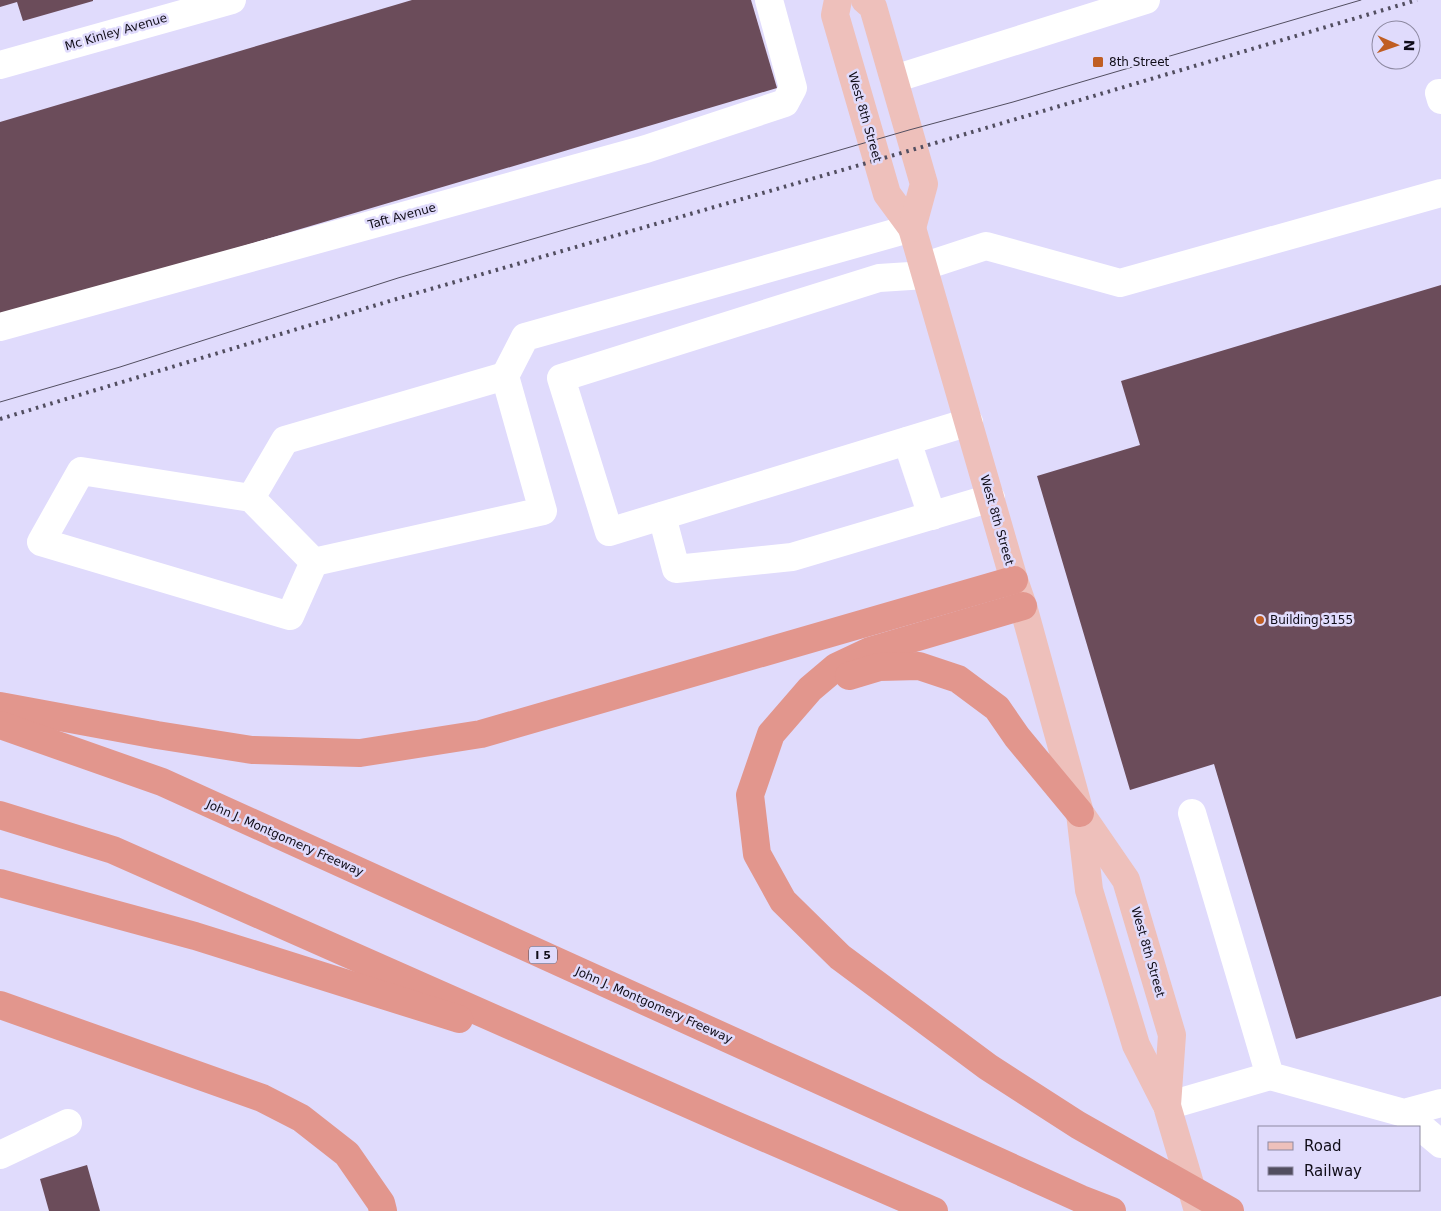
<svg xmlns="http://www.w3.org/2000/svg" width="1441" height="1211" font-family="'DejaVu Sans',sans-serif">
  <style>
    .building { fill: #6b4c5a }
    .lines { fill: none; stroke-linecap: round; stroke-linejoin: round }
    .minor { stroke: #fff; stroke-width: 28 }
    .major { stroke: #eec0bb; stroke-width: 28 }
    .highway { stroke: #e2968d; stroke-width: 28 }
    .tram { stroke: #524e60; stroke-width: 1 }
    .rail { stroke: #524e60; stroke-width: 4; stroke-dasharray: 2.5 5; stroke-linecap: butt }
    .poi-dot { fill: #c05e23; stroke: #e0dbfc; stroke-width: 2 }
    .labels { text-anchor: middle; stroke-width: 5; stroke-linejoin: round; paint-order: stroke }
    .shield { fill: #e0dbfc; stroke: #4e4b5c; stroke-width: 1 }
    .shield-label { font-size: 11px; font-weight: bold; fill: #100d18 }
    .street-label { font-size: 12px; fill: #100d18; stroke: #e0dbfc }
    .poi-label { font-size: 12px; fill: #100d18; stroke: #e0dbfc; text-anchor: start }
  </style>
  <rect width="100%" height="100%" fill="#e0dbfc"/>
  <g class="building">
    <polygon points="0,0 93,0 93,1 23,21 17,2 0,7"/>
    <polygon points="412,0 751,0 777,88 0,318 0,122"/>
    <polygon points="1441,285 1441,996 1296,1039 1214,764 1130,790 1037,476 1140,445 1121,381"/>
    <polygon points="87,1165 100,1211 49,1211 40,1179"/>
  </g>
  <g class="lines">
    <g class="minor">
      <polyline points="0,65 232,0"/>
      <polyline points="894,79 1146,0"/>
      <polyline points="1439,93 1441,100"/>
      <polyline points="925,266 986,246 1120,283 1441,193"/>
      <polyline points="926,275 879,278 561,378 609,532 969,422"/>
      <polyline points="0,327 646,149 785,103 793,88 769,0"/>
      <polyline points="907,441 932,516"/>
      <polyline points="251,498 285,440 505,376"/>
      <polyline points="662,516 676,569 792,557 991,498"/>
      <polyline points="314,562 251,498 81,471 41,542 290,616 314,562 543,511 505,376 525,337 912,228"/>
      <polyline points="1192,813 1270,1076 1404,1113 1441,1103"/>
      <polyline points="1167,1106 1270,1076"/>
      <polyline points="1404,1113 1441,1144"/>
      <polyline points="0,1155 68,1123"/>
    </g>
    <g class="major">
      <polyline points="838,0 835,15 887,194 912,228 1014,580 1023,606 1080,813 1089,890 1136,1045 1167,1106 1198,1211"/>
      <polyline points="865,0 873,7 924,184 912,228"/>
      <polyline points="1082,816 1126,880 1172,1035 1167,1105"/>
    </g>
    <g class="highway">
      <polyline points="1023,606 870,651 836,667 810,689 771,734 750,795 757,854 783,901 840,957 988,1067 1078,1125 1230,1211"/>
      <polyline points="849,676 879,667 919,666 958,679 997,708 1017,737 1080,813"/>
      <polyline points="0,706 157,735 252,750 360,753 481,734 1014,580"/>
      <polyline points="0,725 162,782 1081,1199 1112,1211"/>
      <polyline points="0,815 113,850 733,1124 934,1211"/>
      <polyline points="0,883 195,936 459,1019"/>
      <polyline points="0,1005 262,1098 301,1118 347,1154 381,1203 383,1211"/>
    </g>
    <polyline class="tram" points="0,402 120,367 398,278 909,130 1013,102 1361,0"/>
    <polyline class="rail" points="0,419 403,297 915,149 1417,0"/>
  </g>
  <g class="poi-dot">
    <rect x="1092" y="56" width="12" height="12" rx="2.5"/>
    <circle cx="1260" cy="620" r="5"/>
  </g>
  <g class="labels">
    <rect class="shield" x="529" y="946.5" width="28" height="17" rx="4"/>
    <g class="shield-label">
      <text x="543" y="959">I 5</text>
    </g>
    <g class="street-label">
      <text transform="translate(116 32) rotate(-16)" y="4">Mc Kinley Avenue</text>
      <text transform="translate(865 117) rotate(74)" y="4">West 8th Street</text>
      <text transform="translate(402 216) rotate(-15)" y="4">Taft Avenue</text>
      <text transform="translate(997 520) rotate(74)" y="4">West 8th Street</text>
      <text transform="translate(285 838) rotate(24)" y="4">John J. Montgomery Freeway</text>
      <text transform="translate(1148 952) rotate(74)" y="4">West 8th Street</text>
      <text transform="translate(654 1005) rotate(24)" y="4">John J. Montgomery Freeway</text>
    </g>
    <g class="poi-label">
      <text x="1109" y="66">8th Street</text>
      <text x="1270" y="624">Building 3155</text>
    </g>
  </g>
  <rect x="1258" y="1126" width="162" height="65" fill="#e0dbfc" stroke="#8d89a1"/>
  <rect x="1268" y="1142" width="25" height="8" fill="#eec0bb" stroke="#8d89a1"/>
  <text x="1304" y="1151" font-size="15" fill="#100d18">Road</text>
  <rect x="1268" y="1167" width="25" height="8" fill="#524e60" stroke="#8d89a1"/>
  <text x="1304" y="1176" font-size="15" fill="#100d18">Railway</text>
  <g transform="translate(1396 45) rotate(92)"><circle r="24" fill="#e0dbfc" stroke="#8d89a1"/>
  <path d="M0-4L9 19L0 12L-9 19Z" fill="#c05e23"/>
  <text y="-8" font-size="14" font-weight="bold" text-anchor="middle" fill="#100d18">N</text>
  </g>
</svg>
